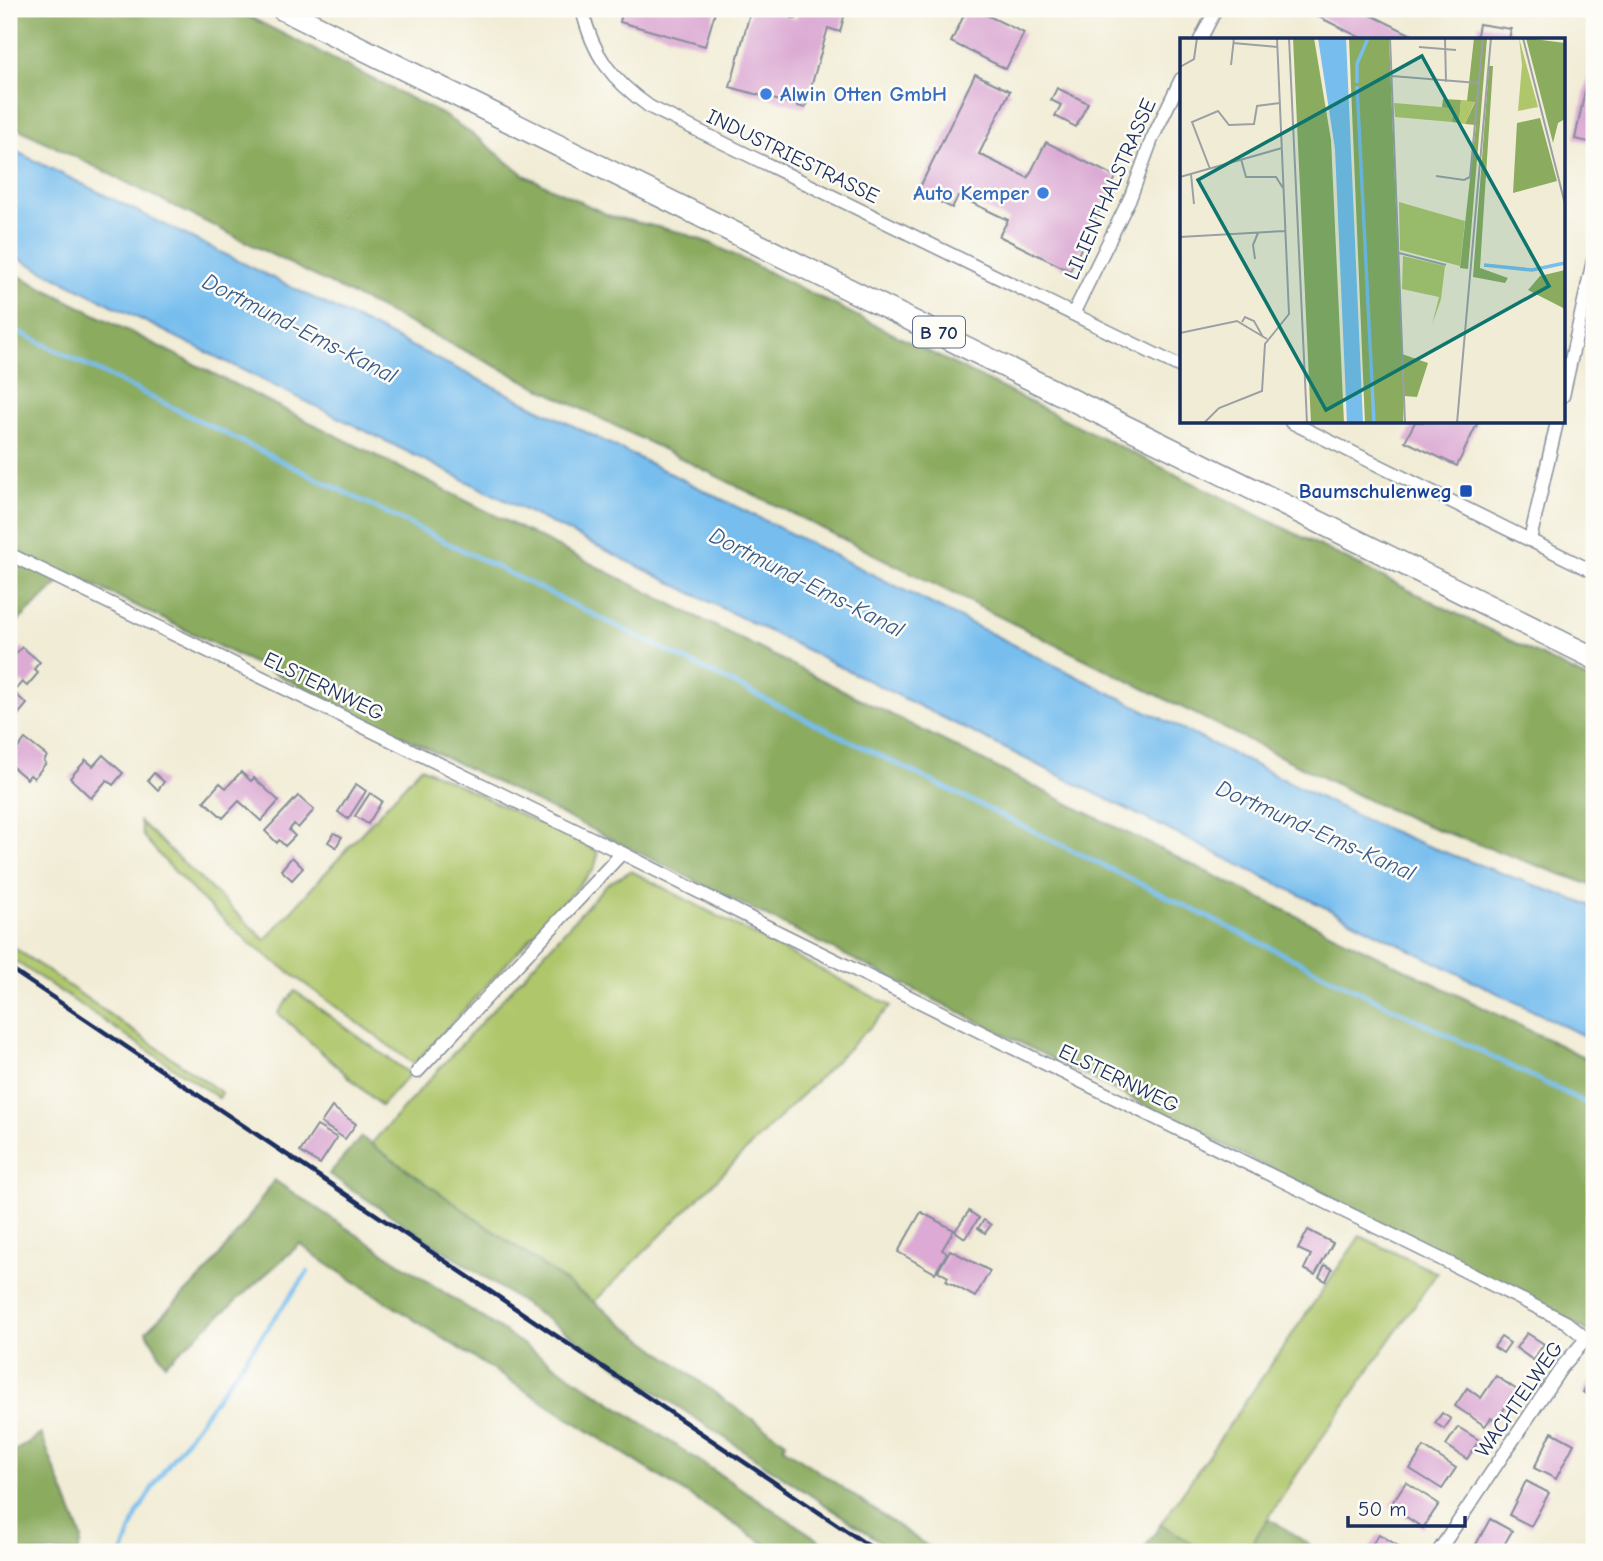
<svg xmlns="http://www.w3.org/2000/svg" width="1603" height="1561" font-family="'Comic Neue',sans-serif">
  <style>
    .green { fill: #afc66b; stroke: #657a64; stroke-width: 2 }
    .forest { fill: #8bab5f; stroke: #536d5e; stroke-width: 2 }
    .water { fill: #77beee; stroke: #4976a6; stroke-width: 2 }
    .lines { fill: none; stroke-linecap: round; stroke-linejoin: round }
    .stream { stroke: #77beee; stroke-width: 4.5 }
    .building { fill: #dcaad4 }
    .minor-casing { stroke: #868e9a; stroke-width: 15 }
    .primary-casing { stroke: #868e9a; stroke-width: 24 }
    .minor { stroke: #fff; stroke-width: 12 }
    .primary { stroke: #fff; stroke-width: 21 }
    .rail { stroke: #1b2f5e; stroke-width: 4.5 }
    .shop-dot { fill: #3f7fe0; stroke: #fdfcf7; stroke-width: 2.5 }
    .transit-dot { fill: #1a4fb4; stroke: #fdfcf7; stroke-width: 2.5 }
    .labels { text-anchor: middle; stroke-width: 5; stroke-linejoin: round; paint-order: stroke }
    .shield { fill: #fdfcf7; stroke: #5f6c8c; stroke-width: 2 }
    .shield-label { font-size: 19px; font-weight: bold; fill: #1b2f5e }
    .shop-label { font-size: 21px; font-weight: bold; fill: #366cbe; stroke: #fdfcf7; text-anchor: start }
    .street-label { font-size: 21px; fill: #1b2f5e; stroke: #fdfcf7 }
    .transit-label { font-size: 21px; font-weight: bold; fill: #164399; stroke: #fdfcf7; text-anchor: end }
    .water-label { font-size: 23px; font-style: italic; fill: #375a89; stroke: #fdfcf7 }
    .inset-river { fill: none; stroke: #77beee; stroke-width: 3.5 }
    .inset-road { fill: none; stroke: #9ba0a5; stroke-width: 2 }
    .view { fill: #0f766e; fill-opacity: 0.15; stroke: #0f766e; stroke-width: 3.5 }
    .inset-edge { fill: none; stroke: #1b2f5e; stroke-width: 3.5 }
  </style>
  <rect width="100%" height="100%" fill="#fdfcf7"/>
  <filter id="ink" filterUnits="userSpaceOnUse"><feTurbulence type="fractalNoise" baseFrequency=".0143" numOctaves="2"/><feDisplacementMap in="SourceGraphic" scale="14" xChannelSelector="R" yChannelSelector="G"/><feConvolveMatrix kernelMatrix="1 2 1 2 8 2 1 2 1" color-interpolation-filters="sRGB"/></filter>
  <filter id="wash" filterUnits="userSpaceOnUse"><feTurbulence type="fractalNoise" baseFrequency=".00686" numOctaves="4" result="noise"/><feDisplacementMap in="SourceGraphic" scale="28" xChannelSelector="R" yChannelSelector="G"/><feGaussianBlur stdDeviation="1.57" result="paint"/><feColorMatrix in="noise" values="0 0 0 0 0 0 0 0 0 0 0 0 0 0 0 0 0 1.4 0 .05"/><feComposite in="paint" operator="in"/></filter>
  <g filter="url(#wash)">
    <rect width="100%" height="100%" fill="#f1ecd5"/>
    <g class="green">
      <polygon points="421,767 595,850 598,855 594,869 414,1064 252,945 201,899 163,859 143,836 140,822 265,940"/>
      <polygon points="631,871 891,1006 594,1302 370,1145 607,884"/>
      <polygon points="9,944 222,1093 219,1098 9,957"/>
      <polygon points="295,991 410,1074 381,1106 278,1013"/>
      <polygon points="1360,1236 1437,1273 1305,1462 1246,1552 1205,1552 1161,1524"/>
    </g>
    <g class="forest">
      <polygon points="9,9 234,9 442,114 478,138 524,175 610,216 679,232 710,243 1594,682 1594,886 1428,826 1372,802 9,124"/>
      <path d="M9,271L1099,819L1594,1062V1334C1089,1074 580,822 69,573L9,630Z"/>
      <polygon points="361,1137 594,1302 727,1402 786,1442 783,1447 936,1552 896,1552 329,1174"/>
      <polygon points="274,1180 837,1552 778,1552 327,1264 300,1244 165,1364 146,1331 206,1273 247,1220"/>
      <polygon points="41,1434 82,1538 78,1552 9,1552 9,1455"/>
      <polygon points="1269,1518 1314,1548 1311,1552 1246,1552"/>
      <polygon points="1161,1524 1205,1552 1142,1552"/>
    </g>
    <polygon class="water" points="9,148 667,472 1365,820 1425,845 1594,907 1594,1041 9,254"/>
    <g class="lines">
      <g class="stream">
        <polyline points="9,327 1594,1107"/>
        <polyline points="123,1552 137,1514 157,1480 308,1272"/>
      </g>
    </g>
    <g id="blocks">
      <g class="building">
        <polygon points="623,9 716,9 705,46 620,22"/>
        <polygon points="751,9 761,9 796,19 799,9 846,9 840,32 828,28 805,108 730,87"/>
        <polygon points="967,9 974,9 1024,33 1006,69 951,42"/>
        <polygon points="1303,9 1359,9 1422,40 1365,40"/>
        <polygon points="1479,24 1511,29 1509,40 1476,40"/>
        <polygon points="1590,66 1594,67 1594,143 1575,139"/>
        <polygon points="975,74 1010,91 979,154 1028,178 1046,142 1116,177 1070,271 999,236 1008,220 958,196 952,208 918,191"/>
        <polygon points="1057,88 1088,103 1076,127 1055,116 1061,105 1051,100"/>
        <polygon points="1415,422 1478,422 1457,466 1405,441"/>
        <polygon points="22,647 40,662 34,669 38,673 27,686 22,682 13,692 27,704 11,723 9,722 9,661"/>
        <polygon points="25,739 47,756 44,761 46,763 34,778 30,775 27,779 9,764 12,760 10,759"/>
        <polygon points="103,755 123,773 113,785 107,780 91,798 70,778 86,760 93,766"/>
        <polygon points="241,772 251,781 254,778 279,801 261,821 239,801 223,818 204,801 220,783 226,788"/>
        <polygon points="154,773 164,782 158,790 148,780"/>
        <polygon points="356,784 366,791 348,819 338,812"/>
        <polygon points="370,793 382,801 368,824 355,816"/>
        <polygon points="298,796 314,810 298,828 294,824 289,830 295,836 285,846 279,840 277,843 265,831"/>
        <polygon points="334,833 342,837 336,847 328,842"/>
        <polygon points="292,857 303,868 292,880 281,870"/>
        <polygon points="332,1107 356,1124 345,1139 321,1123"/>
        <polygon points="317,1126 337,1138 320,1164 300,1152"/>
        <polygon points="969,1211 979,1218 965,1238 955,1231"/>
        <polygon points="921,1212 954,1230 942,1250 947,1253 935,1273 898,1252"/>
        <polygon points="984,1220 991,1225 985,1233 978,1228"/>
        <polygon points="1308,1230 1333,1243 1315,1275 1304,1269 1311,1255 1298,1249"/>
        <polygon points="950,1250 990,1271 975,1297 946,1281 948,1277 938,1271"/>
        <polygon points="1325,1265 1332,1269 1326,1281 1319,1277"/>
        <polygon points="1527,1333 1544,1344 1533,1360 1516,1348"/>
        <polygon points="1501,1337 1510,1343 1503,1353 1494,1347"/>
        <polygon points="1594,1374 1594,1400 1583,1392"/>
        <polygon points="1496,1376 1517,1390 1496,1421 1491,1418 1485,1426 1455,1406 1467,1388 1481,1398"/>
        <polygon points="1442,1413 1451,1419 1444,1429 1435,1423"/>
        <polygon points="1458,1427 1479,1440 1467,1459 1446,1445"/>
        <polygon points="1552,1432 1574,1444 1556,1479 1534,1468"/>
        <polygon points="1424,1447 1456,1468 1442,1489 1410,1469"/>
        <polygon points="1526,1481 1549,1493 1531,1526 1509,1515"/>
        <polygon points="1406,1482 1439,1504 1423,1528 1390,1506"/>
        <polygon points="1490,1519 1512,1531 1500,1552 1483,1552 1474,1548"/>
        <polygon points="1379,1534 1408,1552 1367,1552"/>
      </g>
    </g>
  </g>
  <g filter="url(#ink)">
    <use href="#blocks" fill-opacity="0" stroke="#868e9a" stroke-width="2"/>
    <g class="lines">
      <defs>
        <g id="minor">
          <path d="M582,9C593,56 612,80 650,107L1181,367"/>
          <polyline points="1200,40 1216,9"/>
          <polyline points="1073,314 1131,196 1152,139 1181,79"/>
          <polyline points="1563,396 1594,256"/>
          <polyline points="1291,422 1594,572"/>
          <polyline points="1530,540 1557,422"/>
          <polyline points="9,554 622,853 764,925 1445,1261 1566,1322 1594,1345"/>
          <polyline points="417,1072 622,853"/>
          <polyline points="1438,1552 1562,1367 1586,1339"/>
        </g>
        <polyline id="primary" points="282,9 1594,658"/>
      </defs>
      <use href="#minor" class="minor-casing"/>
      <use href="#primary" class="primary-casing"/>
      <use href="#minor" class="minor"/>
      <use href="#primary" class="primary"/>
      <polyline class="rail" points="9,968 878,1552"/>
    </g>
  </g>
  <g class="shop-dot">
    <circle cx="766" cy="94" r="7"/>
    <circle cx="1043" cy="193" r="7"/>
  </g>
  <rect class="transit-dot" x="1459" y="484" width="14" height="14" rx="3.5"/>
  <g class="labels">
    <rect class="shield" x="913" y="316.5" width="52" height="31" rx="5"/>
    <g class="shield-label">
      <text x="939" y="339">B 70</text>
    </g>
    <g class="shop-label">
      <text x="780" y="101">Alwin Otten GmbH</text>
      <text x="1029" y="200" text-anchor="end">Auto Kemper</text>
    </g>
    <g class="street-label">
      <text transform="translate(793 156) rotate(26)" y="7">INDUSTRIESTRASSE</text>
      <text transform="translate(1110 189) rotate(-66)" y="7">LILIENTHALSTRASSE</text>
      <text transform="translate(324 686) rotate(26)" y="7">ELSTERNWEG</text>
      <text transform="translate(1119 1078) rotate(26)" y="7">ELSTERNWEG</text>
      <text transform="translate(1519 1399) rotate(-55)" y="7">WACHTELWEG</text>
    </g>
    <g class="transit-label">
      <text x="1452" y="498">Baumschulenweg</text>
    </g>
    <g class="water-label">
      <text transform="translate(300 328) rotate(27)" y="8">Dortmund-Ems-Kanal</text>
      <text transform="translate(807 582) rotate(27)" y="8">Dortmund-Ems-Kanal</text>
      <text transform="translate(1316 830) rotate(24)" y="8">Dortmund-Ems-Kanal</text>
    </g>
  </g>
  <g transform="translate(1180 38)">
    <rect width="385" height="385" fill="#f1ecd5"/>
    <path d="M339,0L358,69L338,73L342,27ZM281,62L295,63L285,86L279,85ZM214,65L273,70L272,84L215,79ZM219,164L285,183L280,228L220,212ZM223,218L265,228L261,261L252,287L259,259L222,251Z" fill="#afc66b"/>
    <path d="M113,0H134L151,102L164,385H131ZM169,0H209L222,316L248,325L237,359L224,358L223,385H185ZM294,0H307L288,231L280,230L296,87L285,86L295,64L287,63ZM346,0L385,5V81L378,85L373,105ZM309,28H313L300,230L328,240L325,245L293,239ZM263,61L281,62L279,85L272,84L273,71L262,69ZM360,80L377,143L333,155L337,85ZM385,232V271L348,252L360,238Z" fill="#8bab5f"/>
    <path d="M138,0H166L183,385H167L155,111Z" fill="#77beee"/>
    <path class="inset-river" d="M177,45V26L188,0M177,48L194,385M304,227L352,232L385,225"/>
    <path class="inset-road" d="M109,0L127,385M210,0L225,385M265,0L266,44M343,0L385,166M53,5L97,9M239,9L276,12M51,27L54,0M0,29L14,21L17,0M212,38L298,45M61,121L66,139H96L103,150M30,131L12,84L38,73L49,87L74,86L77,68L100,65M11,136L14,166M256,138L284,142L290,139L303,0M0,139L102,110M0,199L105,193M219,215L266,227M75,221L73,207L78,195M62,284L65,279L74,283L83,299M0,295L57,283L87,301M24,385L39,370L82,353L85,306L109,276L97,0M277,385L311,0"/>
    <path class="view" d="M242,18L369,248L146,372L18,142Z"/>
    <rect width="385" height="385" class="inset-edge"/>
  </g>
  <rect width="1603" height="1561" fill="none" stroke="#fdfcf7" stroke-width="35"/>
  <path d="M1348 1516v10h117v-10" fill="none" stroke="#1b2f5e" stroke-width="3.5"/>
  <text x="1358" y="1516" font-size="21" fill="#1b2f5e" stroke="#fdfcf7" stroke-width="5" paint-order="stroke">50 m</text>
</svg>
